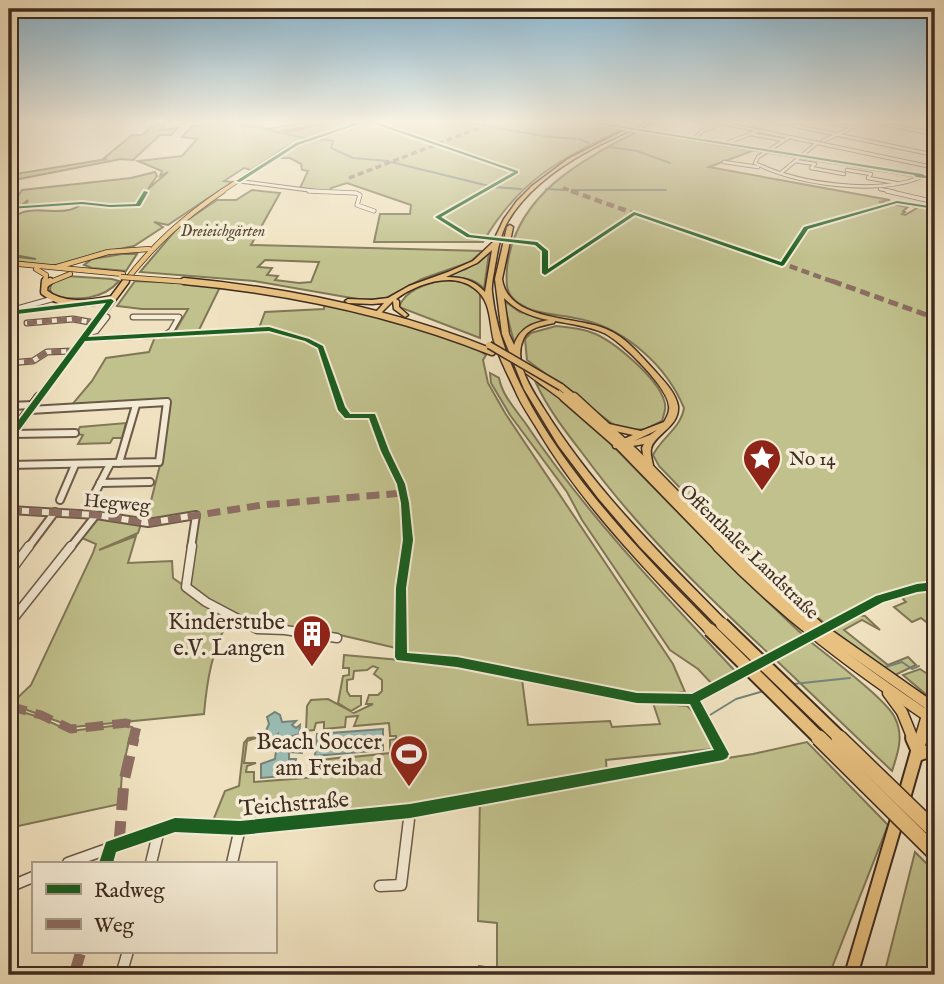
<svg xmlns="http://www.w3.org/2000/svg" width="944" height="984" font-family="'IM FELL English',serif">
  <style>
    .green { fill: #c1c18d; stroke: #807757; stroke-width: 2; fill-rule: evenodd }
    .water { fill: #9abdb5; stroke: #76837a; stroke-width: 2 }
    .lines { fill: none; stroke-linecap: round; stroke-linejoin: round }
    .stream { stroke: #76837a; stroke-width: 2 }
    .minor-far5-casing { stroke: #6c5a49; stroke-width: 4.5 }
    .minor-far4-casing { stroke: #6c5a49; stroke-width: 5 }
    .minor-far3-casing { stroke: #6c5a49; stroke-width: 7 }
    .minor-far2-casing { stroke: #6c5a49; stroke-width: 10 }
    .minor-far1-casing { stroke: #6c5a49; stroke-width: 11 }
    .minor-casing { stroke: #6c5a49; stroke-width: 13 }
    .major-far5-casing { stroke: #402d21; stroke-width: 5 }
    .major-far4-casing { stroke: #402d21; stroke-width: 6 }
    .major-far3-casing { stroke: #402d21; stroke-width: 9 }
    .major-far2-casing { stroke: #402d21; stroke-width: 11 }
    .major-far1-casing { stroke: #402d21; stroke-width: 13 }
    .major-casing { stroke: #402d21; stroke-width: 16 }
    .highway-casing { stroke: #402d21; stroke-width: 3 }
    .minor-far5 { stroke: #f5ecd6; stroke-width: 2.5 }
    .minor-far4 { stroke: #f5ecd6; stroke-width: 3.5 }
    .minor-far3 { stroke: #f5ecd6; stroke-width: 4.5 }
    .minor-far2 { stroke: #f5ecd6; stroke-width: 6 }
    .minor-far1 { stroke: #f5ecd6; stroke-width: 8 }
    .minor { stroke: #f5ecd6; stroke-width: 10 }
    .major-far5 { stroke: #e8c180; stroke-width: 3.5 }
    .major-far4 { stroke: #e8c180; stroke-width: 4.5 }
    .major-far3 { stroke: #e8c180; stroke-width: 6 }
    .major-far2 { stroke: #e8c180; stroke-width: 8 }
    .major-far1 { stroke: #e8c180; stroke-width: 10 }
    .major { stroke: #e8c180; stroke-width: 12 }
    .highway { fill: #e8c180; fill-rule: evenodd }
    .major-bridge-far1-casing { stroke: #402d21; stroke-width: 6; stroke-linecap: butt }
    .major-bridge-casing { stroke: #402d21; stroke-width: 9; stroke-linecap: butt }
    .highway-bridge-far2-casing { stroke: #402d21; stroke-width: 6; stroke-linecap: butt }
    .highway-bridge-far1-casing { stroke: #402d21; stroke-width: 16; stroke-linecap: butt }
    .highway-bridge-casing { stroke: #402d21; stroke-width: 18; stroke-linecap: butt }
    .major-bridge-far1 { stroke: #e8c180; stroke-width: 4.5 }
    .major-bridge { stroke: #e8c180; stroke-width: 6 }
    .highway-bridge-far2 { stroke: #e8c180; stroke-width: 4.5 }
    .highway-bridge-far1 { stroke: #e8c180; stroke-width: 12 }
    .highway-bridge { stroke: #e8c180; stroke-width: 15 }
    .quiet-far5 { stroke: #8d6e63; stroke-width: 3.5; stroke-dasharray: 6 3.5; stroke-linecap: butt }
    .quiet-far4 { stroke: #8d6e63; stroke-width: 4.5; stroke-dasharray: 8 4.5; stroke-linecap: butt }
    .quiet-far3 { stroke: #8d6e63; stroke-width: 5; stroke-dasharray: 10 5; stroke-linecap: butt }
    .quiet-far2 { stroke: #8d6e63; stroke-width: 7; stroke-dasharray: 13 7; stroke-linecap: butt }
    .quiet-far1 { stroke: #8d6e63; stroke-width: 9; stroke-dasharray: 18 9; stroke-linecap: butt }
    .quiet { stroke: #8d6e63; stroke-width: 11; stroke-dasharray: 22 11; stroke-linecap: butt }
    .cycleway-casing { stroke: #f5ecd6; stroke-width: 4 }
    .cycleway { fill: #1b5e20; fill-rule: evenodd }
    .labels { text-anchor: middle; stroke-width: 7; stroke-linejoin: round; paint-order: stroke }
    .far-park-label { font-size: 16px; font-style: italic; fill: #5a4b37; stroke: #f5ecd6 }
    .poi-label { font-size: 19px; fill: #402d21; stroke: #f5ecd6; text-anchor: start }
    .street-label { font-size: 19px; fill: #402d21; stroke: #f5ecd6 }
    .near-poi-label { font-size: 23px; fill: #402d21; stroke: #f5ecd6; text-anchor: end }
    .near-street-label { font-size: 23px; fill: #402d21; stroke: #f5ecd6 }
  </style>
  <rect width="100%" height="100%" fill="#f0e2c0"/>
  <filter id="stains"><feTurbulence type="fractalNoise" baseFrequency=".00286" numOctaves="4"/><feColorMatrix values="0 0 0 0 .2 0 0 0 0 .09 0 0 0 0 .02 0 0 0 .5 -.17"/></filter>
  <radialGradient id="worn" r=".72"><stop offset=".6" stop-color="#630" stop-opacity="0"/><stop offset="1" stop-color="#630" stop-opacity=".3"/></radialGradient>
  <g class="green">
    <polygon points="160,121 168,121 160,130 178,128 171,135 160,135 133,160 121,159 9,181 9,175 107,159 104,158 132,135 142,135"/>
    <path d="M204,121H265L261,127L267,129L314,121H332L282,131L284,133L335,121H360L291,145L251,170L244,168L224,181L232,182L168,225L154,222L163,227L134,246L99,253L64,264L46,266L9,260V256L36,259L9,254V225L17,219L14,217C34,201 62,221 83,203L26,205L28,200L9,216L12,206L9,207V195L18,194L14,202L22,190L131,178L155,172L157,176L148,189L168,172L160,176L162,171L138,161L182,156L197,139L182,137L192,126H199Z"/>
    <path d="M372,121H574L623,129C559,160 520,179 483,242H374L380,214H410L411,205L347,183L331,188L329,192L300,188L308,171L302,170L301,164L290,158H278L312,139Z"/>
    <path d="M638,131L755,150L709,167L890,200L879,202L908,207L903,211L905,212L902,214L905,215L917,208L903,202L935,208V583C894,585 860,605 824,623L735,545L659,466L653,455C661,438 681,428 684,408C667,367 628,331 584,320C561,314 536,316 517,302C505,293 506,281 507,268C515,195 580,161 638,131Z"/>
    <path d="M252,190L280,193L251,245L483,251L470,262L422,279L386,298L363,300L254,281L140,272L180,225L217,200H236ZM265,260L318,262H319L311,282L299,283L275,280L278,276L267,275L272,268L258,267Z"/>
    <path d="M489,253L484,289C473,275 453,278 436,277L466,269Z"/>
    <polygon points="122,254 137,254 126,271 92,268 84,265 92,259"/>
    <path d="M67,276L112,279L119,281C104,299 76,302 53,295L50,290L51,283Z"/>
    <path d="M442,280L466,281L480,293V338L399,307C405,290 426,284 442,280Z"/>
    <polygon points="135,281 221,285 198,332 259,328 265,312 324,309 325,302 397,320 477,349 486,355 483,360 488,383 505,413 673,664 685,692 648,696 458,659 409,655 396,648 340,635 305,629 261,628 201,595 188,585 199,513 146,521 161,461 170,400 70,407 92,381 106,358 149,352 155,337 173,335 188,309 142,309 117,306"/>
    <path d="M503,300L520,312L562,321C541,321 525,325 514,342Z"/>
    <path d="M556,326C569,327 581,328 593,333C614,341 657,378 664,400C667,408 664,413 662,421L646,429L633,430L614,425L527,360L525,339L531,333Z"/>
    <path d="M490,373L499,378C502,395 516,410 526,424C586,514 662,593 736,672L713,685L698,669L670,650L582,520L567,492L510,415L491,383Z"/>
    <path d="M536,383C574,402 619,453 649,483C700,535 750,586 803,635L768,653C702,591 637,528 583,454C566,432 548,409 536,383Z"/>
    <polygon points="126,423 122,438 113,438 110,443 78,444 83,435 76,434 80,427"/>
    <path d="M99,517L141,524L138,533L99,550L136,536L128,563L172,561L173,578L230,618C212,648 207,680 204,714L73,727L11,704L31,685L93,553L96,544L82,538Z"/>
    <polygon points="935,588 935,629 921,618 912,622 894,607 906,602 903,599 907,593"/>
    <polygon points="858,615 865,616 880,630 862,620 844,630 888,665 908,657 916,665 893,676 831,629"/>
    <path d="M811,642C829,657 887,700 895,718C904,736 898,753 892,771L776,660Z"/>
    <polygon points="344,655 457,665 522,679 528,725 610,721 612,727 660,724 653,703 687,706 698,716 713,745 713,749 606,760 607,777 753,754 807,742 888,825 829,975 479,975 479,966 497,969 497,923 478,921 480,793 410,806 212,823 225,791 239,786 244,743 248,738 259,737 247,741 244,763 256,763 247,766 246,772 254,772 254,782 317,777 317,770 309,772 313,761 346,757 346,768 354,768 353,757 390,753 390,740 396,739 396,736 390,736 389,723 354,726 358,716 346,717 345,727 324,729 324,722 316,723 314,730 306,731 307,706 311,700 328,699 354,713 373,704 366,704 369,695 378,695 382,691 382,680 374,674 378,668 373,666 367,670 354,671 353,679 347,680 347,691 350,696 361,696 361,705 351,711 338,703 343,676 349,675 349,668 343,668"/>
    <polygon points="920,669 935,679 935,702 903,675"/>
    <polygon points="9,708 39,717 70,731 121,725 132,727 122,772 120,804 9,828"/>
    <polygon points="915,852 935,872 935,975 884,975"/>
  </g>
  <g class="water">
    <polygon points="275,712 280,715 282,722 296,721 292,725 296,728 300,725 299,734 290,737 290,745 294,745 295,740 303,739 302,753 289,752 289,759 296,759 294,775 261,778 261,764 275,759 278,734 272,738 264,735 269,724 267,717"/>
    <polygon points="383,729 383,750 315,756 317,734"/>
  </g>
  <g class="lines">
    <g class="stream">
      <polyline points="226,121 305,138"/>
      <polyline points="462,121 485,125"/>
      <polyline points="487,126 543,136 576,139"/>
      <polyline points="319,139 333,141 331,148 353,158 388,161"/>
      <polyline points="579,139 589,143"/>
      <polyline points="610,147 637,151 670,163"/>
      <polyline points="391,162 489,186"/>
      <polyline points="494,187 521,189"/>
      <polyline points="546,189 565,190"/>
      <polyline points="572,190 666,190"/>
      <polyline points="882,668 902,662 912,669 919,666"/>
      <polyline points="793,684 850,678"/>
      <polyline points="9,703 19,706"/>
      <polyline points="710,715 736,699 764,691"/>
    </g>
    <defs>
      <g id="minor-far5">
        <polyline points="581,121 926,177 916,176"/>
        <polyline points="772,121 935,155"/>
        <polyline points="868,121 935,134"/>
        <polyline points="928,121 935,122"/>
        <polyline points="826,122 851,127"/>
        <polyline points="722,123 932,167"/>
        <polyline points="751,134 783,140"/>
        <path d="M788,138L758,157L755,163C797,184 875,195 919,178"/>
        <polyline points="694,139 702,131 725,122"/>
        <polyline points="823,141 858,125"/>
        <polyline points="724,144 758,131"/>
        <polyline points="795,161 815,164 811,168 844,174"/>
        <polyline points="724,162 758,167"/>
        <polyline points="847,170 871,174 868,178 896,183"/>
        <polyline points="782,172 817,143"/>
        <polyline points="238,181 322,192"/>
        <polyline points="880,189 895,192"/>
      </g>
      <g id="minor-far4">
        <polyline points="309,191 356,193 360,195 357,205 374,211"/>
        <polyline points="887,191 935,202"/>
      </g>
      <g id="minor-far3">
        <polyline points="9,311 52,299"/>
        <polyline points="27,323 73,319 95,323"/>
        <polyline points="88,333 96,331 107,317"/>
        <polyline points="83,339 165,335 171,331 179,317 133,317"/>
        <polyline points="9,363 33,361 47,352 74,351"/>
      </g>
      <g id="minor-far2">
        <polyline points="9,406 34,405"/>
        <polyline points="12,434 75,433"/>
        <polyline points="119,463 136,405"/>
        <polyline points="9,465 159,462 167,402 30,410"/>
        <polyline points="100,483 150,482"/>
        <polyline points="94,495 110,464"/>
        <polyline points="60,500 75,465"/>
        <polyline points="9,510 96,515 148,523 196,515 191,548"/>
        <polyline points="28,548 55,512"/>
        <polyline points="70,548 96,515"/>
      </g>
      <g id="minor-far1">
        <polyline points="192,546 186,587 206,602 257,629 285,630 337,638"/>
        <polyline points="9,573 29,546"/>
        <polyline points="9,624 71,546"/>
      </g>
      <g id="minor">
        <polyline points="68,863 175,825 240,828 410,811 482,797"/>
        <polyline points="151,863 159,830"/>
        <polyline points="232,863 240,828"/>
        <polyline points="380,886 401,885 410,811"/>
        <polyline points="9,887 33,877"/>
        <polyline points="121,975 128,951"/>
      </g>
      <polyline id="major-far5" points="221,192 286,149 366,121"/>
      <g id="major-far4">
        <polyline points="9,263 123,274"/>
        <polyline points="57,267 108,252 149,249"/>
        <polyline points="36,269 46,275 45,283"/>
        <polyline points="135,278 203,283"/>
        <polyline points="48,283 70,274"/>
        <path d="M124,283C154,244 183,218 223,191"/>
      </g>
      <g id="major-far3">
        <path d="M45,281L44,292C63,308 90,303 112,299"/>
        <path d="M184,281C291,291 392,312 492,352"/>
        <polyline points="45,285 50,281"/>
        <polyline points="528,371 566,399"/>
        <polyline points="561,387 576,399"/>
        <polyline points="38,399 126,281"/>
      </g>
      <g id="major-far2">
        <polyline points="564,397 619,445 719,548"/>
        <polyline points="574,397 637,455 728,548"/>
        <polyline points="9,438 39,397"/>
      </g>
      <g id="major-far1">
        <path d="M718,546C783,614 857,669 935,721"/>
        <polyline points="727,546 821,629 935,709"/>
        <polyline points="888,693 902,712 913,739"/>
        <polyline points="920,739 928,712"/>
      </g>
      <g id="major">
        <polyline points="912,738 917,749"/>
        <polyline points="917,755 935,749"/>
        <polyline points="903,801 921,738"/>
        <polyline points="851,975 898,816"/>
      </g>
      <g id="highway">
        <polygon points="651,121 656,121 639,129 636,128"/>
        <path d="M627,129L630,130C618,137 605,142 592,149C560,166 527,189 508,221C500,235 498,249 495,266C494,274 491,284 492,292C505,417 630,541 714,627L716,630L714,633L710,635L706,633C646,570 584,507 539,432C531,418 521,405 515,390C508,375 499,358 494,341C489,322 492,301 474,288C452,271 416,284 396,299L399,301V307L408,315L405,317L394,309L393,301L380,314L378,315L375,313L384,303L372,304L348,303L345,301L348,299L372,300L388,298L409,286L448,272L473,261L493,242L504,219L517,201L532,186L568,159ZM492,250L485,292C474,280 462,277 446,277L477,263Z"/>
        <path d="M510,225L513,227L502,279C508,322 576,316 606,329C626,337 641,356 655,371C663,380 676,393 678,406C680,427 653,435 651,449C650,454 652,460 653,465L648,468L645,467L642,448L644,444L627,447L614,448L613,446L614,444L620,443L621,440L633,435L606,429L605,427L609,424L641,431L664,422C667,417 670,411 669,406C668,387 621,341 604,333C588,326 571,324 555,321L554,323C542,326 528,327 523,340C513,362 532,390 544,409C594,489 660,554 726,621L728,624L726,627L722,629L718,627L640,547L598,498L558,445L524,389L502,334L495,279L507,227ZM504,298C517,311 532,317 549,320C532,323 520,328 514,345L509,334ZM657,430L650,435L634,441Z"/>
      </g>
    </defs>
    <use href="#minor-far5" class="minor-far5-casing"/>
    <use href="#minor-far4" class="minor-far4-casing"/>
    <use href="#minor-far3" class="minor-far3-casing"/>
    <use href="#minor-far2" class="minor-far2-casing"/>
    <use href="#minor-far1" class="minor-far1-casing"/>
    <use href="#minor" class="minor-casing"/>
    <use href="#major-far5" class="major-far5-casing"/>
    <use href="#major-far4" class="major-far4-casing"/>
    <use href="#major-far3" class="major-far3-casing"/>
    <use href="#major-far2" class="major-far2-casing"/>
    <use href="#major-far1" class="major-far1-casing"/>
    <use href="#major" class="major-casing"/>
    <use href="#highway" class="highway-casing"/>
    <use href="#minor-far5" class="minor-far5"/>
    <use href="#minor-far4" class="minor-far4"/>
    <use href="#minor-far3" class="minor-far3"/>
    <use href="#minor-far2" class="minor-far2"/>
    <use href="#minor-far1" class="minor-far1"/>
    <use href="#minor" class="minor"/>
    <use href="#major-far5" class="major-far5"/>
    <use href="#major-far4" class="major-far4"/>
    <use href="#major-far3" class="major-far3"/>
    <use href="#major-far2" class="major-far2"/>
    <use href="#major-far1" class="major-far1"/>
    <use href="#major" class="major"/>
    <use href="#highway" class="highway"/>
    <defs>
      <polyline id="major-bridge-far1" points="121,277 135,278"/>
      <polyline id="major-bridge" points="489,345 561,387"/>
      <polyline id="highway-bridge-far2" points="628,130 633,128"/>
      <g id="highway-bridge-far1">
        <polyline points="722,624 841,739"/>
        <polyline points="710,630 820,739"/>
      </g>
      <g id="highway-bridge">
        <polyline points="819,738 935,853"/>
        <polyline points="839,738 935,831"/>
      </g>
    </defs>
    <use href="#major-bridge-far1" class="major-bridge-far1-casing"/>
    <use href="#major-bridge" class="major-bridge-casing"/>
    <use href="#highway-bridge-far2" class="highway-bridge-far2-casing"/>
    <use href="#highway-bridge-far1" class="highway-bridge-far1-casing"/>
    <use href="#highway-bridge" class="highway-bridge-casing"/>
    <use href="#major-bridge-far1" class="major-bridge-far1"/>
    <use href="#major-bridge" class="major-bridge"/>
    <use href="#highway-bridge-far2" class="highway-bridge-far2"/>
    <use href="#highway-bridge-far1" class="highway-bridge-far1"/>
    <use href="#highway-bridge" class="highway-bridge"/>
    <g class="quiet-far5">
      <polyline points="349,178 497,121"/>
      <polyline points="563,188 575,192"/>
    </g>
    <g class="quiet-far4">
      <polyline points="571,191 636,214"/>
      <polyline points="778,262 837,283"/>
    </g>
    <g class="quiet-far3">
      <polyline points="832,281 935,318"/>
      <polyline points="27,323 73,319 95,323"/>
      <polyline points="9,363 33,361 47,352 74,351"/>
    </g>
    <polyline class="quiet-far2" points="9,510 96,515 148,523 262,505 403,493"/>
    <polyline class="quiet-far1" points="9,706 41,715 71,729 126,723 137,726 134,739"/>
    <g class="quiet">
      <polyline points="119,843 124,781 134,738"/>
      <polyline points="74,975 81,951"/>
    </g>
    <defs>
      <g id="cycleway">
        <polygon points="362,121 368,121 298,145 240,182 236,181 296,143"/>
        <polygon points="373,121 518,171 518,173 441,217 470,235 537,242 548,251 548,269 634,212 781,262 804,227 897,201 935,207 935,209 897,203 808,229 784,265 782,266 635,215 545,275 542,273 542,251 535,245 467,237 435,217 514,172 372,123"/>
        <polygon points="579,121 588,121 922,174 928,177 926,178 916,177 914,175"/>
        <polygon points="144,191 148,192 140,206 138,206 110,207 82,204 9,209 9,207 82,202 110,205 136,204"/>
        <polygon points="111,299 114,301 88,337 269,327 309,339 323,346 345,407 350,414 375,414 389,451 405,484 409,503 413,540 406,588 407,653 457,657 637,693 692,694 876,596 917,584 935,582 935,590 917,592 883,602 700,701 729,754 727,758 723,760 410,818 240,835 175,832 116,852 113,863 99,863 106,842 175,818 240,821 410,804 714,750 690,704 637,703 457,667 397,660 395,657 396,588 403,540 401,503 397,484 381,451 369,418 345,418 338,410 318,348 305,341 269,331 85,341 12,440 9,440 9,433 106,303 9,315 9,311"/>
      </g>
    </defs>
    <use href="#cycleway" class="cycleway-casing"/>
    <use href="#cycleway" class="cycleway"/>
  </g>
  <linearGradient id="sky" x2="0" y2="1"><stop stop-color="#89b8d4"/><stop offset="0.47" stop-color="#f8f2e3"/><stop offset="1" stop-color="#f8f2e3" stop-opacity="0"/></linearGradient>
  <rect width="944" height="259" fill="url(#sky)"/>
  <defs>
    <symbol id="sight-pin" viewBox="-11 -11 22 30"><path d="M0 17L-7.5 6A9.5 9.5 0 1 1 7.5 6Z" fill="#8f2418" stroke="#f5ecd6"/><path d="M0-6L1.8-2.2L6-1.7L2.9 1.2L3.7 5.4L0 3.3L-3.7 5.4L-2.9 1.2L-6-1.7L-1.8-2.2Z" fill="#fff"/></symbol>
    <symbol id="building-pin" viewBox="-11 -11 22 30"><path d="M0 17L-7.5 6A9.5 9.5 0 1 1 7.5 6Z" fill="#8f2418" stroke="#f5ecd6"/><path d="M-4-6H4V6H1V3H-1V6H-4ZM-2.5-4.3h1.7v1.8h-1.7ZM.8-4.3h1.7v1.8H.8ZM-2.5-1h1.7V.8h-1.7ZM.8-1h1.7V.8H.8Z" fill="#fff"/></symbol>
    <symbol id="stadium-pin" viewBox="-11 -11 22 30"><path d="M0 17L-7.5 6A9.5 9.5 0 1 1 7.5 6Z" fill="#8f2418" stroke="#f5ecd6"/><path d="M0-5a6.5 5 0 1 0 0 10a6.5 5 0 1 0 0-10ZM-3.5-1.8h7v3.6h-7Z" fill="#fff"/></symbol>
  </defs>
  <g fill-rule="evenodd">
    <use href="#sight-pin" x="740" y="436" width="44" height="60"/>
    <use href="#building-pin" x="290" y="612" width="44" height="60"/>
    <use href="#stadium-pin" x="387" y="732" width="44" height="60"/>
  </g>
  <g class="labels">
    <g class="far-park-label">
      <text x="223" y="236">Dreieichgärten</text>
    </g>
    <g class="poi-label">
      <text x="789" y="465">No 14</text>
    </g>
    <g class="street-label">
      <text transform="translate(117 502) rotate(5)" y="7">Hegweg</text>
      <text transform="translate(750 551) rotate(44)" y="7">Offenthaler Landstraße</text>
    </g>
    <g class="near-poi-label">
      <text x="285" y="629">Kinderstube<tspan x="285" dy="26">e.V. Langen</tspan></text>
      <text x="382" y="749">Beach Soccer<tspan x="382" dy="26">am Freibad</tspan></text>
    </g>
    <g class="near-street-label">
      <text transform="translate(294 803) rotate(-5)" y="8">Teichstraße</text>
    </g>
  </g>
  <rect width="944" height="984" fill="none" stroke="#f0e2c0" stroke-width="35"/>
  <rect x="10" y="10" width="923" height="963" fill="none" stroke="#402d21" stroke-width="3.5"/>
  <rect x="18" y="18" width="909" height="949" fill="none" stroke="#402d21" stroke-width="2"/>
  <rect x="32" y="862" width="245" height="91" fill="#f5ecd6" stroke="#ada08e" stroke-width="2"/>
  <rect x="46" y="884" width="35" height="10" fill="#1b5e20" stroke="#ada08e" stroke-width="2"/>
  <text x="94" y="897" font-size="21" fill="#402d21">Radweg</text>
  <rect x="46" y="919" width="35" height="10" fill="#8d6e63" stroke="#ada08e" stroke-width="2"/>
  <text x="94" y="932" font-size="21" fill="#402d21">Weg</text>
  <rect width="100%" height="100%" filter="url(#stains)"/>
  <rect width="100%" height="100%" fill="url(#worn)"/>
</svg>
